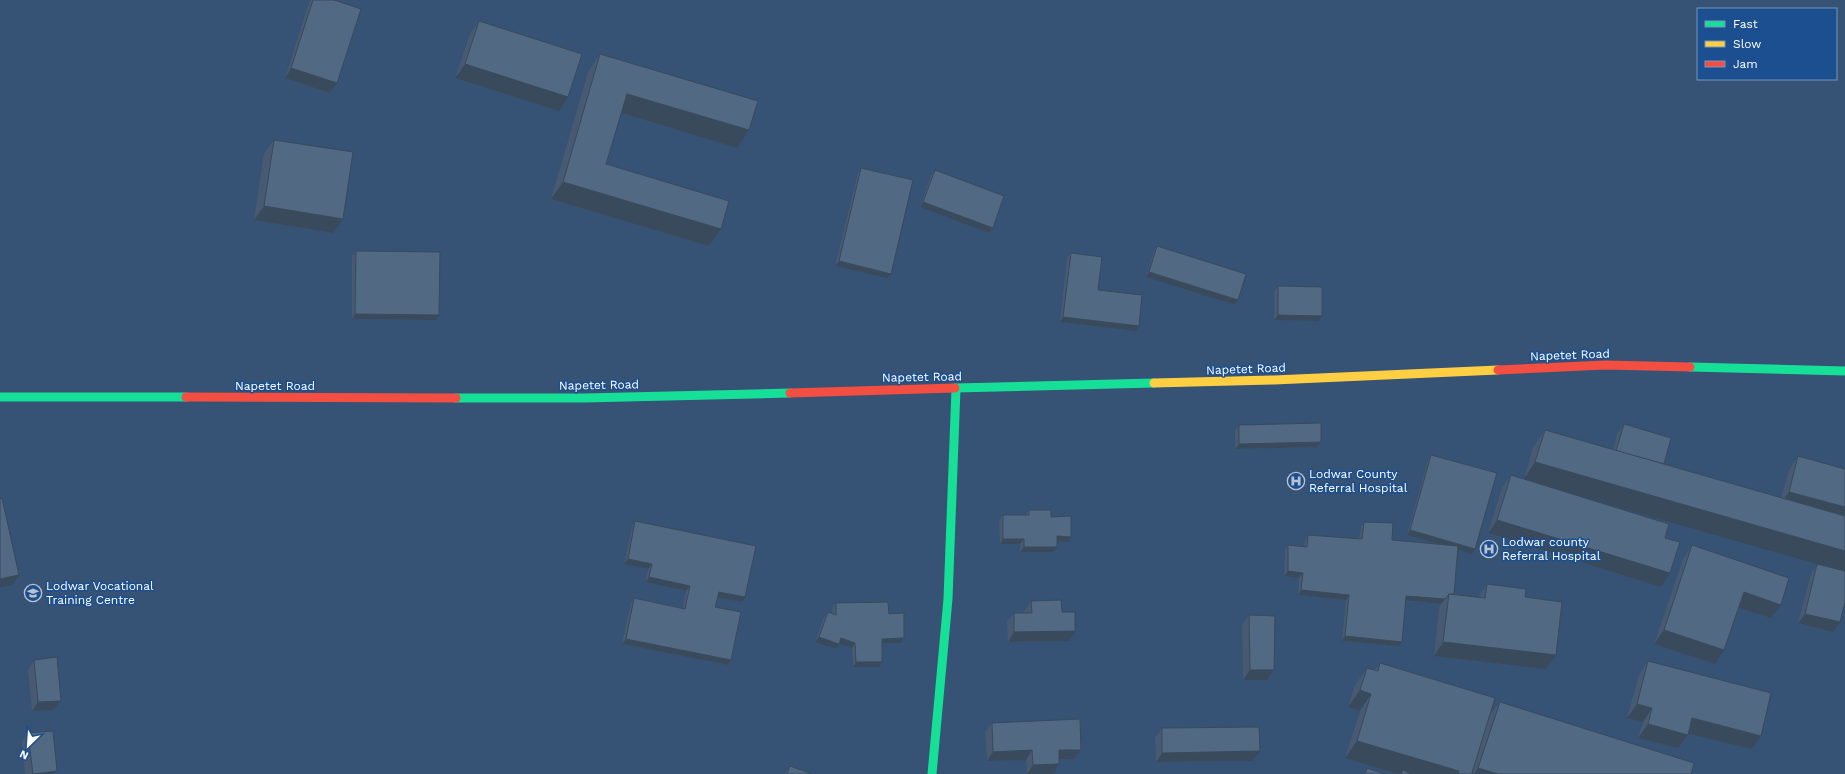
<svg xmlns="http://www.w3.org/2000/svg" width="1845" height="774" font-family="'Work Sans',sans-serif">
  <style>
    .lines { fill: none; stroke-linecap: round; stroke-linejoin: round }
    .fast { stroke: #16e098; stroke-width: 9 }
    .slow { stroke: #ffcf43; stroke-width: 9 }
    .jam { stroke: #f24e42; stroke-width: 9 }
    .wall { fill: #475a72 }
    .shaded-wall { fill: #394a5c }
    .building { fill: #526984; stroke: #394a5c }
    .labels { text-anchor: middle; stroke-width: 3; stroke-linejoin: round; paint-order: stroke }
    .street-label { font-size: 12px; fill: #fff; stroke: #1b4f8f }
    .poi-label { font-size: 12px; fill: #fff; stroke: #1b4f8f; text-anchor: start }
  </style>
  <rect width="100%" height="100%" fill="#365274"/>
  <g class="lines">
    <g class="fast">
      <polyline points="1690,367 1845,371"/>
      <polyline points="955,388 1154,383"/>
      <polyline points="0,397 186,397"/>
      <polyline points="456,398 584,398 790,393"/>
      <polyline points="932,774 948,599 956,389"/>
    </g>
    <polyline class="slow" points="1154,383 1274,380 1498,370"/>
    <g class="jam">
      <polyline points="1498,370 1605,365 1690,367"/>
      <polyline points="790,393 955,388"/>
      <polyline points="186,397 456,398"/>
    </g>
  </g>
  <g class="wall">
    <polygon points="311,0 334,0 337,83 330,93 285,78 309,3"/>
    <polygon points="479,21 559,111 455,78 470,34"/>
    <polygon points="600,54 737,148 621,113 606,164 709,246 551,199 588,72"/>
    <polygon points="274,140 333,233 254,220 264,153"/>
    <polygon points="861,168 887,278 835,266 858,173"/>
    <polygon points="935,170 993,228 989,233 920,207 931,175"/>
    <polygon points="1157,246 1238,300 1235,305 1146,277 1154,251"/>
    <polygon points="356,251 436,320 352,319 352,256"/>
    <polygon points="1071,253 1098,290 1136,331 1060,322 1067,258"/>
    <polygon points="1278,286 1322,316 1318,321 1274,320 1274,291"/>
    <polygon points="1624,424 1664,464 1781,498 1789,470 1798,456 1845,469 1833,632 1798,623 1811,574 1817,564 1833,568 1557,489 1665,538 1661,587 1488,533 1502,488 1511,475 1524,479 1533,447 1545,430 1613,450 1617,434"/>
    <polygon points="1239,425 1317,447 1235,449 1235,430"/>
    <polygon points="1431,455 1475,549 1472,554 1458,550 1454,594 1478,597 1487,584 1525,597 1556,655 1546,669 1434,656 1439,608 1441,604 1405,601 1399,646 1342,641 1346,600 1298,595 1299,578 1284,576 1285,550 1288,545 1304,546 1305,540 1308,535 1359,539 1361,527 1364,522 1392,540 1437,544 1407,535 1428,460"/>
    <polygon points="1029,510 1051,517 1068,542 1057,541 1053,552 1020,552 1020,544 1000,544 999,520 1003,515 1025,515"/>
    <polygon points="635,521 742,602 718,597 715,607 731,660 728,665 622,644 631,603 634,598 683,608 686,591 646,582 648,569 624,564 632,526"/>
    <polygon points="1692,545 1771,618 1738,607 1724,650 1715,664 1654,644 1683,559"/>
    <polygon points="1031,601 1062,612 1069,641 1008,642 1007,622 1014,613 1024,613 1024,611"/>
    <polygon points="836,603 889,614 901,643 882,643 882,662 879,667 853,667 852,648 839,643 836,649 815,642 824,617 828,612 832,614 832,608"/>
    <polygon points="1249,615 1274,670 1267,680 1243,680 1242,625"/>
    <polygon points="34,660 61,701 54,710 32,711 28,670"/>
    <polygon points="1648,661 1751,749 1688,733 1678,748 1638,738 1643,722 1627,718 1639,675"/>
    <polygon points="1380,663 1489,716 1500,702 1691,774 1398,774 1345,758 1360,711 1348,707 1355,685 1367,668 1375,670"/>
    <polygon points="992,723 1081,750 1074,759 1059,760 1053,774 1027,774 1026,760 987,761 985,732"/>
    <polygon points="1162,728 1260,751 1253,761 1156,762 1155,738"/>
    <polygon points="28,733 57,771 54,774 25,774 22,742"/>
    <polygon points="790,766 812,774 784,774"/>
  </g>
  <g class="shaded-wall">
    <polygon points="465,64 568,97 559,111 455,78"/>
    <polygon points="291,68 337,83 330,93 285,78"/>
    <polygon points="627,94 749,130 737,148 615,111"/>
    <polygon points="563,182 721,229 709,246 551,199"/>
    <polygon points="923,202 993,228 989,233 920,207"/>
    <polygon points="264,206 343,219 333,233 254,220"/>
    <polygon points="839,261 891,274 887,278 835,266"/>
    <polygon points="1149,272 1238,300 1235,305 1146,277"/>
    <polygon points="355,314 439,315 436,320 352,319"/>
    <polygon points="1278,315 1322,316 1318,321 1274,320"/>
    <polygon points="1063,317 1139,326 1136,331 1060,322"/>
    <polygon points="1321,442 1317,447 1235,449 1239,444"/>
    <polygon points="1535,462 1845,551 1845,572 1523,480"/>
    <polygon points="1789,492 1845,507 1845,523 1779,505"/>
    <polygon points="1497,520 1670,573 1661,587 1488,533"/>
    <polygon points="1410,530 1475,549 1472,554 1407,535"/>
    <polygon points="1057,536 1071,537 1068,542 1053,541"/>
    <polygon points="1003,539 1024,539 1020,544 1000,544"/>
    <polygon points="1024,547 1057,547 1053,552 1020,552"/>
    <polygon points="628,559 652,564 648,569 624,564"/>
    <polygon points="1288,571 1303,573 1299,578 1284,576"/>
    <polygon points="19,575 12,585 0,587 0,579"/>
    <polygon points="649,577 690,586 686,591 646,582"/>
    <polygon points="1301,590 1349,595 1346,600 1298,595"/>
    <polygon points="719,592 745,597 742,602 715,597"/>
    <polygon points="1744,592 1781,605 1771,618 1734,606"/>
    <polygon points="1406,596 1445,599 1441,604 1402,600"/>
    <polygon points="1805,614 1840,622 1833,632 1798,623"/>
    <polygon points="1664,630 1724,650 1715,664 1654,644"/>
    <polygon points="1075,631 1069,641 1008,642 1014,632"/>
    <polygon points="1345,636 1402,642 1399,646 1342,641"/>
    <polygon points="819,637 839,644 836,649 815,642"/>
    <polygon points="841,638 855,643 852,648 838,643"/>
    <polygon points="904,638 901,643 878,643 882,639"/>
    <polygon points="626,639 731,660 728,665 622,644"/>
    <polygon points="1443,642 1556,655 1546,669 1434,656"/>
    <polygon points="856,662 882,662 879,667 853,667"/>
    <polygon points="1250,670 1274,670 1267,680 1243,680"/>
    <polygon points="1360,690 1371,694 1360,711 1348,707"/>
    <polygon points="61,701 54,710 32,711 38,702"/>
    <polygon points="1637,704 1652,708 1643,722 1627,718"/>
    <polygon points="1692,718 1761,736 1751,749 1682,732"/>
    <polygon points="1648,724 1688,735 1678,748 1638,738"/>
    <polygon points="1357,741 1459,771 1457,774 1401,774 1403,770 1400,774 1398,774 1345,758"/>
    <polygon points="1032,750 1026,760 987,761 993,752"/>
    <polygon points="1059,750 1081,750 1074,759 1052,760"/>
    <polygon points="1260,751 1253,761 1156,762 1162,753"/>
    <polygon points="1059,764 1053,774 1027,774 1033,765"/>
    <polygon points="1478,768 1498,774 1474,774"/>
    <polygon points="57,771 54,774 33,774"/>
  </g>
  <g class="building">
    <polygon points="313,0 334,0 361,9 337,83 291,68"/>
    <polygon points="479,21 582,54 568,97 465,64"/>
    <polygon points="600,54 758,101 749,130 627,94 606,164 729,201 721,229 563,182"/>
    <polygon points="274,140 353,152 343,219 264,206"/>
    <polygon points="861,168 913,180 891,274 839,261"/>
    <polygon points="935,170 1004,196 993,228 923,202"/>
    <polygon points="1157,246 1246,274 1238,300 1149,272"/>
    <polygon points="356,251 440,252 439,315 355,314"/>
    <polygon points="1071,253 1102,257 1098,290 1142,295 1139,326 1063,317"/>
    <polygon points="1278,286 1322,287 1322,316 1278,315"/>
    <polygon points="1321,423 1321,442 1239,444 1239,425"/>
    <polygon points="1624,424 1671,438 1664,464 1616,451"/>
    <polygon points="1545,430 1845,516 1845,551 1535,462"/>
    <polygon points="1431,455 1497,473 1475,549 1410,530"/>
    <polygon points="1798,456 1845,469 1845,507 1789,492"/>
    <polygon points="1511,475 1669,524 1665,538 1680,542 1670,573 1497,520"/>
    <polygon points="2,498 19,575 0,579 0,499"/>
    <polygon points="1029,510 1051,510 1051,517 1071,516 1071,537 1057,536 1057,547 1024,547 1024,539 1003,539 1003,515 1029,515"/>
    <polygon points="635,521 756,546 745,597 719,592 715,607 741,612 731,660 626,639 634,598 685,609 690,586 649,577 652,564 628,559"/>
    <polygon points="1364,522 1393,523 1392,540 1458,546 1454,594 1449,594 1445,599 1406,596 1402,642 1345,636 1349,595 1301,590 1303,573 1288,571 1288,545 1307,547 1308,535 1362,539"/>
    <polygon points="1692,545 1789,578 1781,605 1744,592 1724,650 1664,630"/>
    <polygon points="1817,564 1845,571 1845,602 1840,622 1805,614"/>
    <polygon points="1487,584 1526,589 1525,597 1562,602 1556,655 1443,642 1449,594 1485,598"/>
    <polygon points="1061,600 1062,612 1075,612 1075,631 1014,632 1014,613 1032,613 1031,601"/>
    <polygon points="888,602 889,614 904,613 904,638 882,639 882,662 856,662 855,643 841,638 839,644 819,637 828,612 836,615 836,603"/>
    <polygon points="1249,615 1275,616 1274,670 1250,670"/>
    <polygon points="57,657 61,701 38,702 34,660"/>
    <polygon points="1648,661 1771,693 1761,736 1692,718 1688,735 1648,724 1652,708 1637,704"/>
    <polygon points="1380,663 1495,698 1472,773 1477,774 1458,774 1459,771 1357,741 1371,694 1360,690 1367,668 1378,671"/>
    <polygon points="1500,702 1694,763 1691,774 1498,774 1478,768"/>
    <polygon points="1080,719 1081,750 1059,750 1059,764 1033,765 1032,750 993,752 992,723"/>
    <polygon points="1259,727 1260,751 1162,753 1162,728"/>
    <polygon points="53,731 57,771 33,774 28,733"/>
    <polygon points="790,766 812,774 787,774"/>
    <polygon points="1367,768 1385,774 1365,774"/>
    <polygon points="1403,770 1411,774 1401,774"/>
  </g>
  <defs>
    <symbol id="hospital-ring" viewBox="-11 -11 22 22"><circle r="9.5" fill="#1b4f8f" stroke="#b9c2ce" stroke-width="1.5"/><path d="M-5-5h3v3.5h4V-5h3V5h-3V1.5h-4V5h-3Z" fill="#b9c2ce"/></symbol>
    <symbol id="school-ring" viewBox="-11 -11 22 22"><circle r="9.5" fill="#1b4f8f" stroke="#b9c2ce" stroke-width="1.5"/><path d="M0-5L7-2L0 1L-7-2ZM-4 1L0 2.5L4 1V4Q0 6-4 4Z" fill="#b9c2ce"/></symbol>
  </defs>
  <g fill-rule="evenodd">
    <use href="#hospital-ring" x="1286" y="471" width="20" height="20"/>
    <use href="#hospital-ring" x="1479" y="539" width="20" height="20"/>
    <use href="#school-ring" x="23" y="583" width="20" height="20"/>
  </g>
  <g class="labels">
    <g class="street-label">
      <text transform="translate(1570 355) rotate(-2)" y="4">Napetet Road</text>
      <text transform="translate(1246 369) rotate(-2)" y="4">Napetet Road</text>
      <text transform="translate(922 377) rotate(-1)" y="4">Napetet Road</text>
      <text transform="translate(599 385) rotate(-1)" y="4">Napetet Road</text>
      <text x="275" y="390">Napetet Road</text>
    </g>
    <g class="poi-label">
      <text x="1309" y="478">Lodwar County<tspan x="1309" dy="14">Referral Hospital</tspan></text>
      <text x="1502" y="546">Lodwar county<tspan x="1502" dy="14">Referral Hospital</tspan></text>
      <text x="46" y="590">Lodwar Vocational<tspan x="46" dy="14">Training Centre</tspan></text>
    </g>
  </g>
  <rect x="1697" y="8" width="140" height="72" fill="#1b4f8f" stroke="#7695bc"/>
  <rect x="1705" y="21" width="20" height="6" fill="#16e098" stroke="#7695bc"/>
  <text x="1733" y="28" font-size="12" fill="#ffffff">Fast</text>
  <rect x="1705" y="41" width="20" height="6" fill="#ffcf43" stroke="#7695bc"/>
  <text x="1733" y="48" font-size="12" fill="#ffffff">Slow</text>
  <rect x="1705" y="61" width="20" height="6" fill="#f24e42" stroke="#7695bc"/>
  <text x="1733" y="68" font-size="12" fill="#ffffff">Jam</text>
  <g transform="translate(28 746) rotate(205)" stroke="#1b4f8f" stroke-width="3" paint-order="stroke">
  <path d="M0-3L7 15L0 10L-7 15Z" fill="#ffffff"/>
  <text y="-6" font-size="11" font-weight="bold" text-anchor="middle" fill="#ffffff">N</text>
  </g>
</svg>
